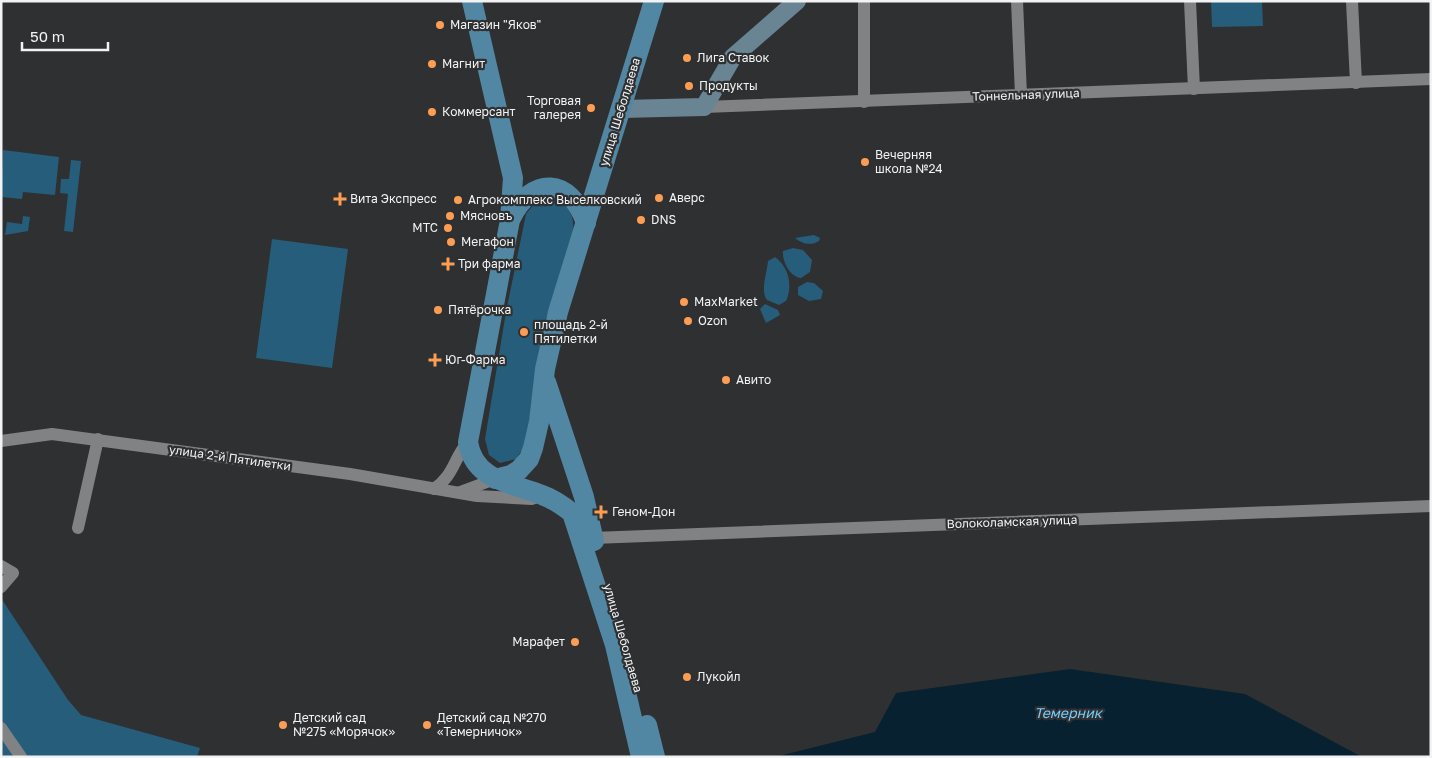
<svg xmlns="http://www.w3.org/2000/svg" width="1432" height="758" font-family="'Golos Text',sans-serif">
  <style>
    .green { fill: #265d7b }
    .water { fill: #072130 }
    .lines { fill: none; stroke-linecap: round; stroke-linejoin: round }
    .street { stroke: #808284; stroke-width: 12 }
    .secondary { stroke: #698594; stroke-width: 18 }
    .primary { stroke: #5287a4; stroke-width: 20 }
    .poi-dot { fill: #fd9d54; stroke: #2e3031; stroke-width: 2 }
    .labels { text-anchor: middle; stroke-width: 4.5; stroke-linejoin: round; paint-order: stroke }
    .poi-label { font-size: 12px; fill: #f2f3f4; stroke: #2e3031; text-anchor: start }
    .street-label { font-size: 12px; fill: #f2f3f4; stroke: #2e3031 }
    .water-label { font-size: 14px; font-style: italic; fill: #77ccfe; stroke: #2e3031 }
  </style>
  <rect width="100%" height="100%" fill="#2e3031"/>
  <g class="green">
    <polygon points="1211,1 1262,1 1263,26 1212,27"/>
    <polygon points="3,150 59,157 55,195 23,192 22,199 1,197"/>
    <polygon points="71,160 81,161 73,232 64,231 68,194 60,193 61,179 69,179"/>
    <path d="M554,198C567,204 575,215 573,230L545,322L526,444L516,459L500,463L489,455L485,439L506,312L526,214C534,203 541,197 554,198Z"/>
    <polygon points="23,216 30,217 28,231 5,235 7,222 22,224"/>
    <path d="M814,235L820,238L819,241C811,246 802,244 795,238Z"/>
    <polygon points="272,239 348,249 332,368 256,358"/>
    <path d="M793,248L803,250L812,260L810,272L801,278C790,277 782,262 783,251Z"/>
    <path d="M775,257C789,267 793,286 786,301L779,305L767,300C760,292 767,272 768,261Z"/>
    <polygon points="807,282 814,283 823,291 821,299 809,301 798,295 798,287"/>
    <polygon points="765,304 778,310 780,315 766,323 760,309"/>
    <polygon points="1,598 68,700 81,715 200,748 197,757 1,757"/>
  </g>
  <polygon class="water" points="1070,669 1245,694 1362,757 775,757 875,732 896,693"/>
  <g class="lines">
    <g class="street">
      <polyline points="1017,1 1021,95"/>
      <polyline points="1190,1 1194,89"/>
      <polyline points="1352,1 1356,83"/>
      <polyline points="864,102 864,1"/>
      <polyline points="704,107 1431,79"/>
      <polyline points="1,441 52,434 350,474 477,496 532,499 540,496"/>
      <path d="M434,489C455,474 453,459 468,442"/>
      <polyline points="460,492 495,479"/>
      <polyline points="78,528 98,439"/>
      <polyline points="593,538 1431,506"/>
      <polyline points="1,566 13,573 1,587"/>
      <polyline points="1,728 21,757"/>
    </g>
    <polyline class="secondary" points="622,109 704,107 733,57 797,1"/>
    <g class="primary">
      <path d="M472,1L513,178L510,220L468,442C474,481 512,483 542,495C553,499 562,505 572,513L615,645L641,757"/>
      <path d="M511,218C532,176 570,177 586,223"/>
      <polyline points="546,382 584,497 594,541"/>
      <polyline points="495,479 511,475 519,470 529,459 533,448 539,422 545,369 558,312 654,1"/>
      <polyline points="647,725 655,757"/>
    </g>
  </g>
  <g class="poi-dot">
    <circle cx="440" cy="25" r="5"/>
    <circle cx="687" cy="58" r="5"/>
    <circle cx="432" cy="64" r="5"/>
    <circle cx="689" cy="86" r="5"/>
    <circle cx="591" cy="108" r="5"/>
    <circle cx="432" cy="112" r="5"/>
    <circle cx="865" cy="162" r="5"/>
    <circle cx="659" cy="198" r="5"/>
    <path d="M337.5 191.5h5v5h5v5h-5v5h-5v-5h-5v-5h5z"/>
    <circle cx="458" cy="200" r="5"/>
    <circle cx="450" cy="216" r="5"/>
    <circle cx="641" cy="220" r="5"/>
    <circle cx="448" cy="228" r="5"/>
    <circle cx="451" cy="242" r="5"/>
    <path d="M445.5 256.5h5v5h5v5h-5v5h-5v-5h-5v-5h5z"/>
    <circle cx="684" cy="302" r="5"/>
    <circle cx="438" cy="310" r="5"/>
    <circle cx="688" cy="321" r="5"/>
    <circle cx="524" cy="332" r="5"/>
    <path d="M432.5 352.5h5v5h5v5h-5v5h-5v-5h-5v-5h5z"/>
    <circle cx="726" cy="380" r="5"/>
    <path d="M598.5 504.5h5v5h5v5h-5v5h-5v-5h-5v-5h5z"/>
    <circle cx="575" cy="642" r="5"/>
    <circle cx="687" cy="677" r="5"/>
    <circle cx="283" cy="725" r="5"/>
    <circle cx="427" cy="725" r="5"/>
  </g>
  <g class="labels">
    <g class="poi-label">
      <text x="450" y="29">Магазин "Яков"</text>
      <text x="697" y="62">Лига Ставок</text>
      <text x="442" y="68">Магнит</text>
      <text x="699" y="90">Продукты</text>
      <text x="581" y="105" text-anchor="end">Торговая<tspan x="581" dy="14">галерея</tspan></text>
      <text x="442" y="116">Коммерсант</text>
      <text x="875" y="159">Вечерняя<tspan x="875" dy="14">школа №24</tspan></text>
      <text x="669" y="202">Аверс</text>
      <text x="350" y="203">Вита Экспресс</text>
      <text x="468" y="204">Агрокомплекс Выселковский</text>
      <text x="460" y="220">Мясновъ</text>
      <text x="651" y="224">DNS</text>
      <text x="438" y="232" text-anchor="end">МТС</text>
      <text x="461" y="246">Мегафон</text>
      <text x="458" y="268">Три фарма</text>
      <text x="694" y="306">MaxMarket</text>
      <text x="448" y="314">Пятёрочка</text>
      <text x="698" y="325">Ozon</text>
      <text x="534" y="329">площадь 2-й<tspan x="534" dy="14">Пятилетки</tspan></text>
      <text x="445" y="364">Юг-Фарма</text>
      <text x="736" y="384">Авито</text>
      <text x="612" y="516">Геном-Дон</text>
      <text x="565" y="646" text-anchor="end">Марафет</text>
      <text x="697" y="681">Лукойл</text>
      <text x="293" y="722">Детский сад<tspan x="293" dy="14">№275 «Морячок»</tspan></text>
      <text x="437" y="722">Детский сад №270<tspan x="437" dy="14">«Темерничок»</tspan></text>
    </g>
    <g class="street-label">
      <text transform="translate(1026 95) rotate(-2)" y="4">Тоннельная улица</text>
      <text transform="translate(620 112) rotate(-73)" y="4">улица Шеболдаева</text>
      <text transform="translate(230 458) rotate(8)" y="4">улица 2-й Пятилетки</text>
      <text transform="translate(1012 522) rotate(-2)" y="4">Волоколамская улица</text>
      <text transform="translate(623 638) rotate(74)" y="4">улица Шеболдаева</text>
    </g>
    <g class="water-label">
      <text x="1068" y="718">Темерник</text>
    </g>
  </g>
  <rect width="1432" height="758" fill="none" stroke="#f2f3f4" stroke-width="5"/>
  <path d="M22 42v8h86v-8" fill="none" stroke="#f2f3f4" stroke-width="2.5"/>
  <text x="30" y="42" font-size="15" fill="#f2f3f4" stroke="#2e3031" stroke-width="4" paint-order="stroke">50 m</text>
</svg>
